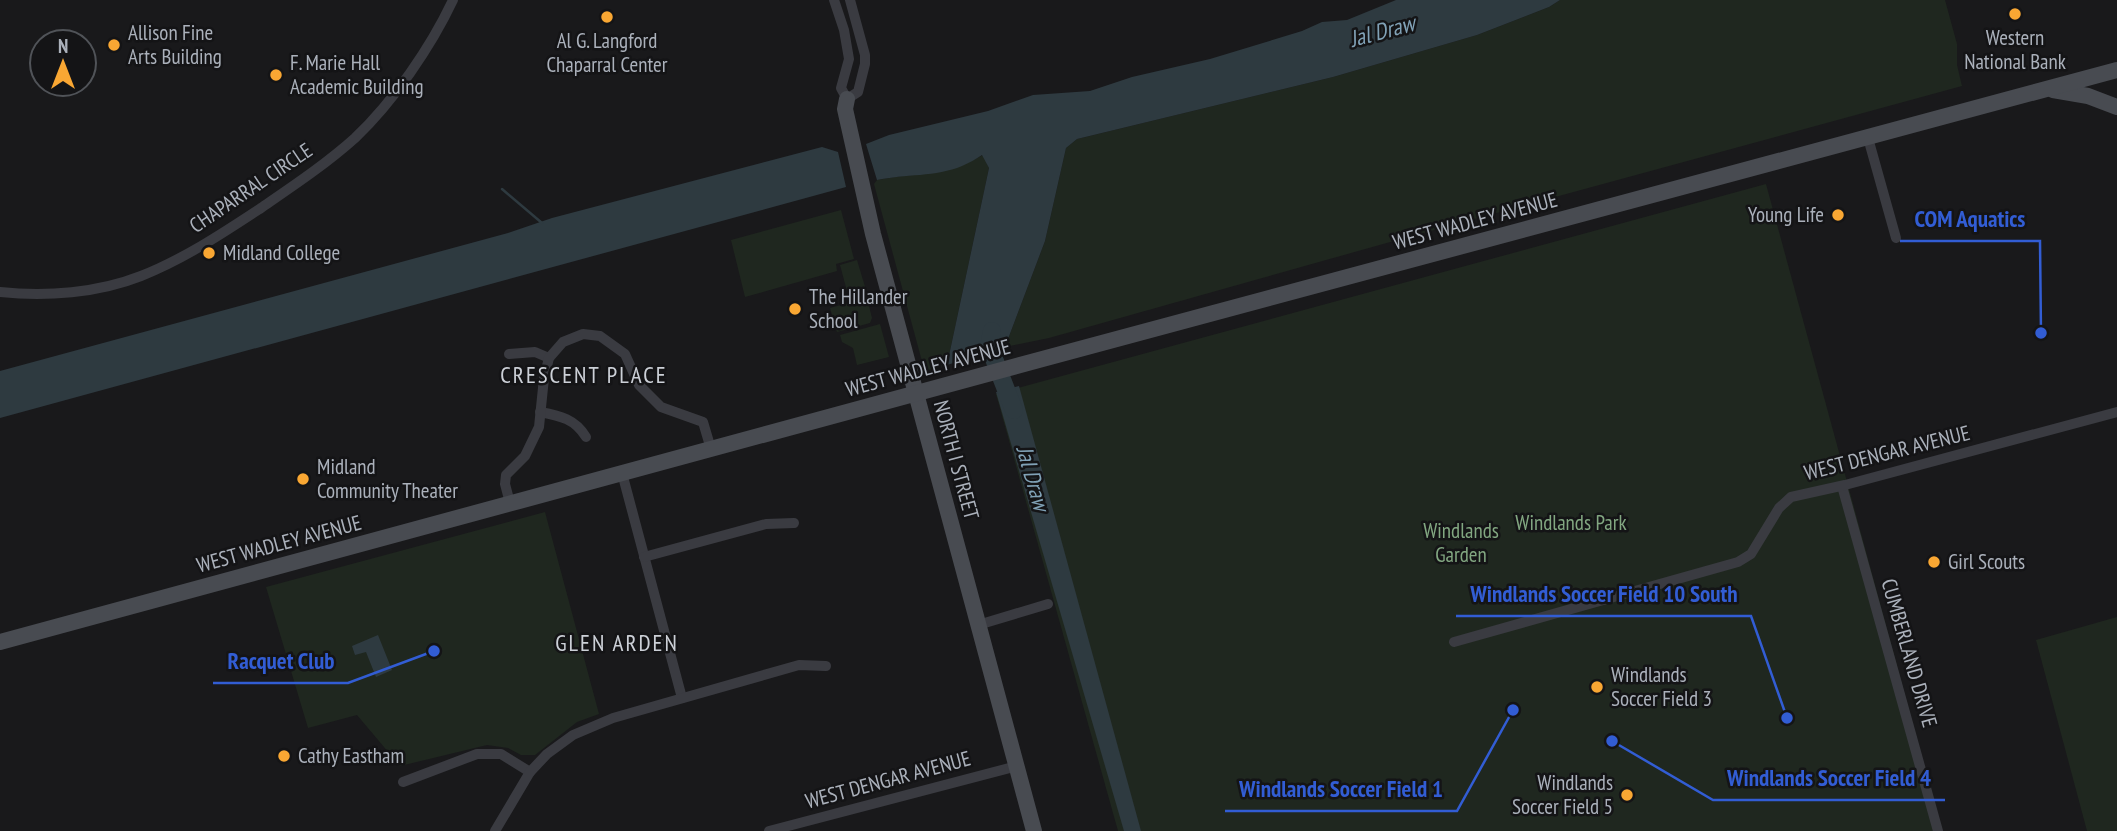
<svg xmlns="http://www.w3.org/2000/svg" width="2117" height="831" font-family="'PT Sans Narrow',sans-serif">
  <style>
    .green { fill: #1f271f }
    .water { fill: #2e3a40 }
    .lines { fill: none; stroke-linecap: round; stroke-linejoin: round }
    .stream { stroke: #2e3a40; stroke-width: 2.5 }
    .river { stroke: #2e3a40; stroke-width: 18 }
    .street { stroke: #3a3b41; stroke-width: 10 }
    .secondary { stroke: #484b51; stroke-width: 16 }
    .poi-dot { fill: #f9a733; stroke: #141416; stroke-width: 2.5 }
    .labels { text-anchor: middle; stroke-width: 5; stroke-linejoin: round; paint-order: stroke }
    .poi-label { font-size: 21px; fill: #abb1bb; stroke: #141416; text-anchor: start }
    .street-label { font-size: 21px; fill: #abb1bb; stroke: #141416 }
    .park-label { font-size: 21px; fill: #82a781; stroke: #141416 }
    .water-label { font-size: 23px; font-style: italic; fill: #81a2b7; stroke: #141416 }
    .neighbourhood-label { font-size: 23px; letter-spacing: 2px; fill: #ccd0d7; stroke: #141416 }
    .leader { fill: none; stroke: #325dd4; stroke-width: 2.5 }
    .callout-dot { fill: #325dd4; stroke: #141416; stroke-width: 2.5 }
    .callout-label { font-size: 23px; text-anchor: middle; font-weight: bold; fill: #325dd4; stroke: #141416; stroke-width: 5; stroke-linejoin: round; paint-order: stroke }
  </style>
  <rect width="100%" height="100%" fill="#19191b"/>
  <g class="green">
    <polygon points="1560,0 1945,0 1957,44 1957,65 1962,86 1383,244 1049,338 1005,347 1045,241 1066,148 1077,139 1333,77 1477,35 1549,7"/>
    <path d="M983,155L989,168L947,365L928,370L923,365L874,184L877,180C918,172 944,176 983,155Z"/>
    <polygon points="1766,184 1942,831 1118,831 996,394"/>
    <polygon points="841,210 854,259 836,264 837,271 745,297 731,240"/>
    <polygon points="857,260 866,290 848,295 840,265"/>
    <polygon points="867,298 872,318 870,323 837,332 830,308"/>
    <polygon points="880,324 889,357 857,365 853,348 842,342 840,335"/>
    <polygon points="545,512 599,714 577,722 535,755 521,755 508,748 487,745 400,766 357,715 308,728 266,587"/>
    <polygon points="2117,617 2117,831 2087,831 2036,640"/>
  </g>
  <g class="water">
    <path d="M1396,0H1560L1549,7L1477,35L1333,77L1077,139L1066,148L1045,241L1005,347L947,365L989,168L982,155C976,159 969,163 962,166C936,177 905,174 877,180L866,144L889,135L988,111L1033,95L1090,91L1132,77L1210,59L1302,31L1322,22L1347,20Z"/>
    <polygon points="822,147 838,152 846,187 0,418 0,371 508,233 552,218"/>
    <polygon points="1019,386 1141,831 1124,831 996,392"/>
    <polygon points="378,635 392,670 376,677 366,652 355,655 352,646"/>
  </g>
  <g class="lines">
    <polyline class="stream" points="502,189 542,223"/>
    <polyline class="river" points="992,331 989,346 1014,410"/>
    <g class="street">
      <polyline points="834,0 844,30 849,59 841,88 847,99 858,92 865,64 865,55 850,0"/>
      <polyline points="1868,138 1896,238"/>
      <path d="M0,292C46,297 98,293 141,276C184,259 223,233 261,208C293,186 326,164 355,138C393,102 431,47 453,0"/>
      <polyline points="509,354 535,352 549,358"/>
      <path d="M540,412C561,416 575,419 586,437"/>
      <polyline points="622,473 682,698"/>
      <polyline points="1842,486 1938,831"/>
      <polyline points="510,503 505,484 506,475 525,456 539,427 544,378 549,358 563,342 583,334 600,336 625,354 639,385 661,407 703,422 711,449"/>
      <polyline points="644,557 766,524 794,523"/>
      <polyline points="978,625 1048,604"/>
      <polyline points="1454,642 1738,562 1751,554 1779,508 1791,497 1845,485 2117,412"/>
      <polyline points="403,782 477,754 501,754 530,772"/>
      <polyline points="495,831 530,772 547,754 573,735 613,718 799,665 826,666"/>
      <polyline points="769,831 1017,766"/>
    </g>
    <g class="secondary">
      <polyline points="2053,90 2088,96 2117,107"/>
      <polyline points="847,99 845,109 873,234 1034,831"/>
      <polyline points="0,642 1035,361 2117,70"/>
    </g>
  </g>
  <g class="poi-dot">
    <circle cx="2015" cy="14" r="7"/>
    <circle cx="607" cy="17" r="7"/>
    <circle cx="114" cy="45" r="7"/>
    <circle cx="276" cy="75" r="7"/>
    <circle cx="1838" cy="215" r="7"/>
    <circle cx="209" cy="253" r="7"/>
    <circle cx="795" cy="309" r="7"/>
    <circle cx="303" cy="479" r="7"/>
    <circle cx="1934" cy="562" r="7"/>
    <circle cx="1597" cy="687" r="7"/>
    <circle cx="284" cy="756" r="7"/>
    <circle cx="1627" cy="795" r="7"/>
  </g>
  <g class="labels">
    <g class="poi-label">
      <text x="128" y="40">Allison Fine<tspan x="128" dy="24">Arts Building</tspan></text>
      <text x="2015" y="45" text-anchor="middle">Western<tspan x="2015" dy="24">National Bank</tspan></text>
      <text x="607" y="48" text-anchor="middle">Al G. Langford<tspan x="607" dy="24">Chaparral Center</tspan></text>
      <text x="290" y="70">F. Marie Hall<tspan x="290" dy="24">Academic Building</tspan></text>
      <text x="1824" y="222" text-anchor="end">Young Life</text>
      <text x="223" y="260">Midland College</text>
      <text x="809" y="304">The Hillander<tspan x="809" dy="24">School</tspan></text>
      <text x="317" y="474">Midland<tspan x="317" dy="24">Community Theater</tspan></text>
      <text x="1948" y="569">Girl Scouts</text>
      <text x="1611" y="682">Windlands<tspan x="1611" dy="24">Soccer Field 3</tspan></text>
      <text x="298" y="763">Cathy Eastham</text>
      <text x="1613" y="790" text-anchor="end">Windlands<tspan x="1613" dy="24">Soccer Field 5</tspan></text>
    </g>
    <g class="street-label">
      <text transform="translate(251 188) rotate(-34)" y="7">CHAPARRAL CIRCLE</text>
      <text transform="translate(1475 221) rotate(-15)" y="7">WEST WADLEY AVENUE</text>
      <text transform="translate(928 368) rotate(-15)" y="7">WEST WADLEY AVENUE</text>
      <text transform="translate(1887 453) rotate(-14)" y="7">WEST DENGAR AVENUE</text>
      <text transform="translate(956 460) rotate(75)" y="7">NORTH I STREET</text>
      <text transform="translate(279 544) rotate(-15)" y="7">WEST WADLEY AVENUE</text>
      <text transform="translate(1909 653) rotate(74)" y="7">CUMBERLAND DRIVE</text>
      <text transform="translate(888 780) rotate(-15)" y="7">WEST DENGAR AVENUE</text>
    </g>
    <g class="park-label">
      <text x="1571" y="530">Windlands Park</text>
      <text x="1461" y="538">Windlands<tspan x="1461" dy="24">Garden</tspan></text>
    </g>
    <g class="water-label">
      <text transform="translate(1382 31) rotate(-15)" y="8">Jal Draw</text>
      <text transform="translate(1033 478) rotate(74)" y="8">Jal Draw</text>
    </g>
    <g class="neighbourhood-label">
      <text x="584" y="383">CRESCENT PLACE</text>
      <text x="617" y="651">GLEN ARDEN</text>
    </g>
  </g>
  <path class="leader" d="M2041 333L2040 241H1900M1787 718L1751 616H1456M434 651L348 683H213M1612 741L1713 800H1945M1513 710L1457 811H1225"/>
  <g class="callout-dot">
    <circle cx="2041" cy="333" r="7"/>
    <circle cx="1787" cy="718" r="7"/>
    <circle cx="434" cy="651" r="7"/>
    <circle cx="1612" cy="741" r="7"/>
    <circle cx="1513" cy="710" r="7"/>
  </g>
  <g class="callout-label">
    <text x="1970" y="227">COM Aquatics</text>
    <text x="1604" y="602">Windlands Soccer Field 10 South</text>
    <text x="281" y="669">Racquet Club</text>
    <text x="1829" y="786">Windlands Soccer Field 4</text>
    <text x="1341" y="797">Windlands Soccer Field 1</text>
  </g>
  <g transform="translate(63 63)"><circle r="33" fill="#141416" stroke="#505358" stroke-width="2"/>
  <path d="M0-5L12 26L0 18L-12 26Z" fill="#f9a733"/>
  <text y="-10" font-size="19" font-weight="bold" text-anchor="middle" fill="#abb1bb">N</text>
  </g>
</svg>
